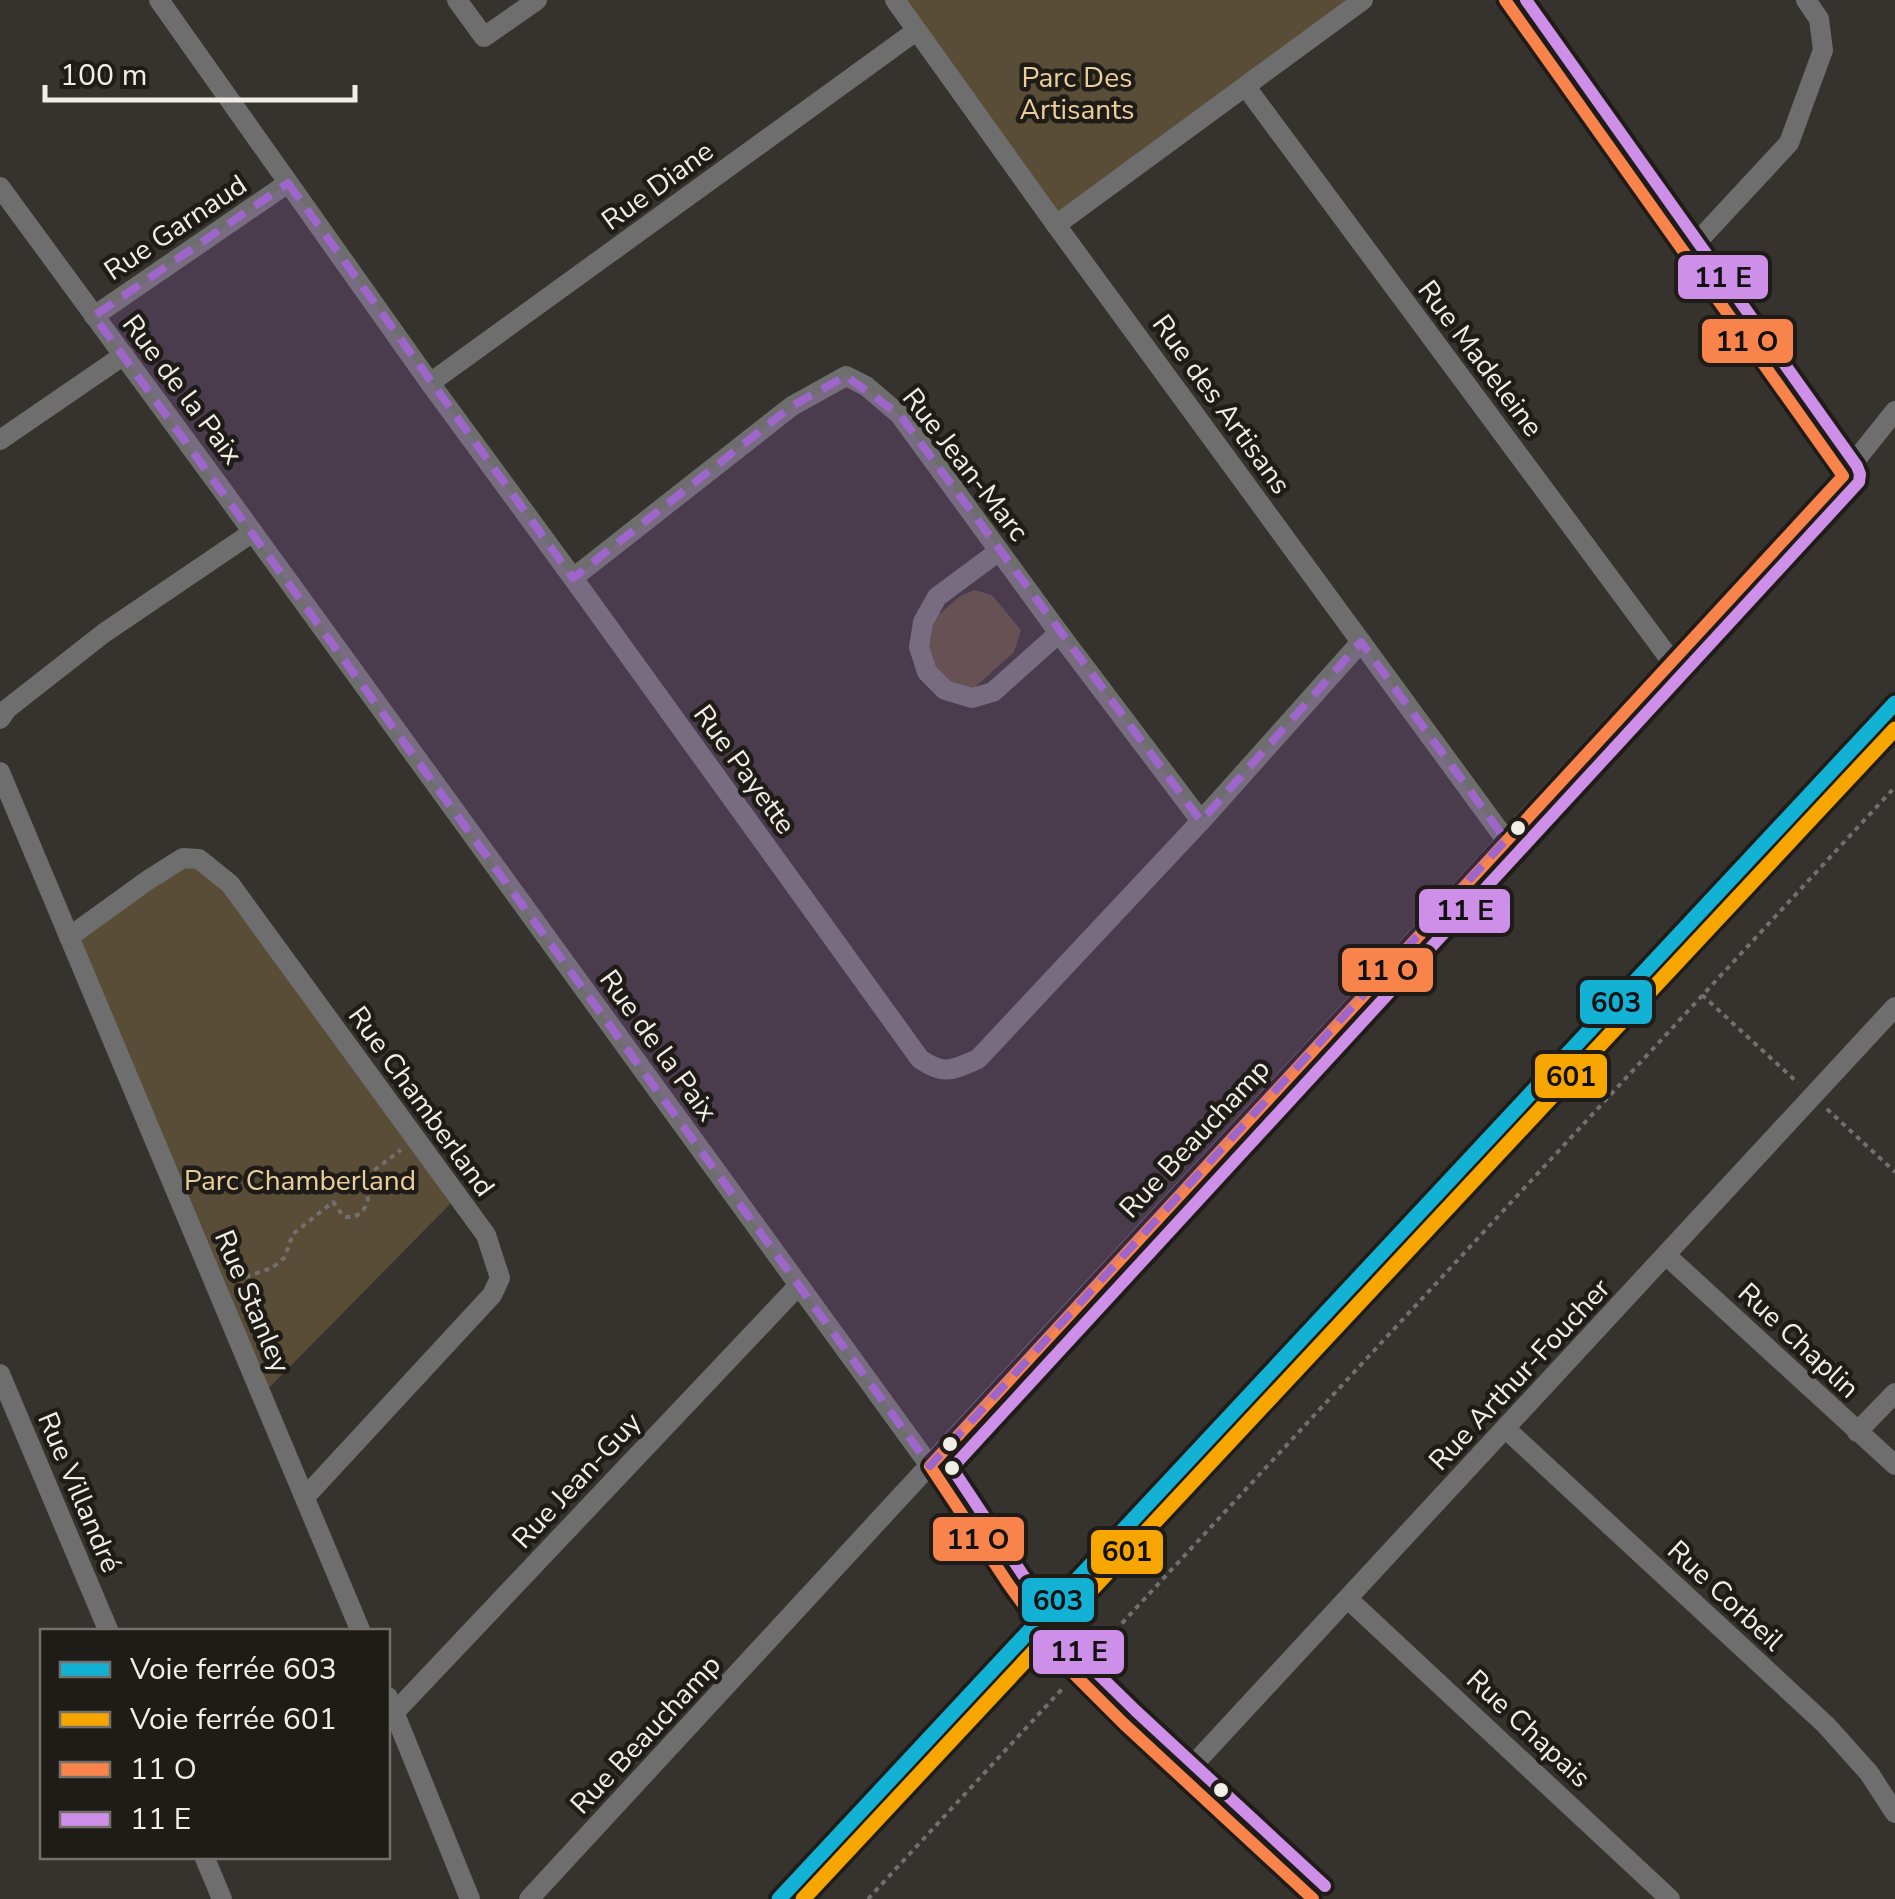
<svg xmlns="http://www.w3.org/2000/svg" width="1895" height="1899" font-family="'Nunito Sans',sans-serif">
  <style>
    .green { fill: #5a4d37 }
    .lines { fill: none; stroke-linecap: round; stroke-linejoin: round }
    .path { stroke: #71706f; stroke-width: 4; stroke-dasharray: 5 5; stroke-linecap: butt }
    .street { stroke: #6d6e6d; stroke-width: 20 }
    .bus-1-casing { stroke: #1f1c18; stroke-width: 20 }
    .bus-2-casing { stroke: #1f1c18; stroke-width: 20 }
    .bus-1 { stroke: #f8844c; stroke-width: 12 }
    .bus-2 { stroke: #ce8fe9; stroke-width: 12 }
    .rail-1-casing { stroke: #1f1c18; stroke-width: 22 }
    .rail-2-casing { stroke: #1f1c18; stroke-width: 22 }
    .rail-1 { stroke: #13b2d5; stroke-width: 15 }
    .rail-2 { stroke: #f7a600; stroke-width: 15 }
    .marked { fill: #9e66cb; fill-opacity: 0.2; stroke: #9e66cb; stroke-width: 8; stroke-dasharray: 20 12; stroke-linejoin: round }
    .bus-dot { fill: #f1ede7; stroke: #1f1c18; stroke-width: 4 }
    .labels { text-anchor: middle; stroke-width: 9; stroke-linejoin: round; paint-order: stroke }
    .park-label { font-size: 28px; fill: #ebce9b; stroke: #1f1c18 }
    .street-label { font-size: 28px; fill: #f1ede7; stroke: #1f1c18 }
    .line-badge { stroke: #1f1c18; stroke-width: 4 }
    .pale-badge-label { font-size: 28px; text-anchor: middle; font-weight: bold; fill: #111 }
  </style>
  <rect width="100%" height="100%" fill="#36332e"/>
  <g class="green">
    <polygon points="894,0 1361,0 1057,224"/>
    <path d="M975,590L992,595L1021,630L1014,652L973,689C931,685 930,663 926,626L960,596Z"/>
    <polygon points="200,860 458,1196 263,1394 70,936 151,877"/>
  </g>
  <g class="lines">
    <g class="path">
      <polyline points="1702,995 1798,1083"/>
      <polyline points="1827,1109 1895,1172"/>
      <path d="M236,1280L272,1268L284,1258L293,1234L333,1202L344,1217C358,1218 365,1212 368,1199L360,1181L401,1150"/>
      <polyline points="1088,1660 1895,787"/>
      <polyline points="868,1899 1062,1689"/>
    </g>
    <g class="street">
      <path d="M159,0L430,383L573,578L920,1059C945,1076 952,1070 978,1059L1201,821L1361,642"/>
      <polyline points="457,0 484,37 537,0"/>
      <polyline points="895,0 1056,225 1506,840"/>
      <polyline points="1505,0 1843,476"/>
      <polyline points="1246,87 1672,662"/>
      <polyline points="0,187 223,491 930,1466 1009,1585 1075,1675 1124,1724 1313,1899"/>
      <polyline points="1056,225 1363,0"/>
      <polyline points="1685,255 1789,143 1823,50 1819,19 1806,0"/>
      <polyline points="94,316 288,183"/>
      <polyline points="430,383 916,31"/>
      <polyline points="0,440 124,355"/>
      <polyline points="999,551 937,597 923,622 919,647 927,672 945,690 972,698 993,692 1059,633"/>
      <polyline points="573,578 792,406 846,376 866,386 900,415 1059,633 1201,821"/>
      <polyline points="0,719 7,709 104,633 253,532"/>
      <polyline points="0,772 361,1632"/>
      <polyline points="69,937 148,880 183,858 199,859 230,884 486,1235 500,1278 492,1295 306,1496"/>
      <polyline points="1667,1256 1895,1465"/>
      <polyline points="0,1374 109,1632"/>
      <polyline points="1506,1429 1826,1725 1869,1773 1895,1813"/>
      <polyline points="1857,1432 1895,1393"/>
      <polyline points="1348,1599 1670,1899"/>
      <polyline points="388,1697 470,1899"/>
      <polyline points="394,1713 799,1285"/>
      <polyline points="1182,1777 1895,1007"/>
      <polyline points="204,1856 222,1899"/>
      <polyline points="529,1899 1843,476 1895,411"/>
    </g>
    <defs>
      <polyline id="bus-1" points="1313,1899 1124,1724 1075,1675 1009,1585 930,1466 1843,476 1505,0"/>
      <polyline id="bus-2" points="1325,1886 1136,1711 1088,1664 1023,1575 952,1468 1859,482 1860,474 1857,466 1526,0"/>
    </defs>
    <use href="#bus-1" class="bus-1-casing"/>
    <use href="#bus-2" class="bus-2-casing"/>
    <use href="#bus-1" class="bus-1"/>
    <use href="#bus-2" class="bus-2"/>
    <defs>
      <polyline id="rail-1" points="779,1899 1895,703"/>
      <polyline id="rail-2" points="803,1899 1895,729"/>
    </defs>
    <use href="#rail-1" class="rail-1-casing"/>
    <use href="#rail-2" class="rail-2-casing"/>
    <use href="#rail-1" class="rail-1"/>
    <use href="#rail-2" class="rail-2"/>
  </g>
  <path class="marked" d="M288,183L573,578L792,406L846,376L900,415L1201,821L1361,642L1506,840L930,1466L94,316Z"/>
  <g class="bus-dot">
    <circle cx="1518" cy="828" r="9"/>
    <circle cx="950" cy="1444" r="9"/>
    <circle cx="952" cy="1468" r="9"/>
    <circle cx="1221" cy="1790" r="9"/>
  </g>
  <g class="labels">
    <g class="park-label">
      <text x="1077" y="87">Parc Des<tspan x="1077" dy="32">Artisants</tspan></text>
      <text x="300" y="1190">Parc Chamberland</text>
    </g>
    <g class="street-label">
      <text transform="translate(657 185) rotate(-36)" y="10">Rue Diane</text>
      <text transform="translate(175 227) rotate(-34)" y="10">Rue Garnaud</text>
      <text transform="translate(1481 358) rotate(53)" y="10">Rue Madeleine</text>
      <text transform="translate(183 389) rotate(53)" y="10">Rue de la Paix</text>
      <text transform="translate(1222 404) rotate(54)" y="10">Rue des Artisans</text>
      <text transform="translate(966 464) rotate(52)" y="10">Rue Jean-Marc</text>
      <text transform="translate(745 769) rotate(54)" y="10">Rue Payette</text>
      <text transform="translate(659 1045) rotate(54)" y="10">Rue de la Paix</text>
      <text transform="translate(422 1101) rotate(54)" y="10">Rue Chamberland</text>
      <text transform="translate(1194 1138) rotate(-47)" y="10">Rue Beauchamp</text>
      <text transform="translate(253 1301) rotate(67)" y="10">Rue Stanley</text>
      <text transform="translate(1799 1340) rotate(43)" y="10">Rue Chaplin</text>
      <text transform="translate(1519 1374) rotate(-47)" y="10">Rue Arthur-Foucher</text>
      <text transform="translate(576 1480) rotate(-47)" y="10">Rue Jean-Guy</text>
      <text transform="translate(80 1492) rotate(67)" y="10">Rue Villandré</text>
      <text transform="translate(1726 1595) rotate(43)" y="10">Rue Corbeil</text>
      <text transform="translate(1529 1728) rotate(43)" y="10">Rue Chapais</text>
      <text transform="translate(645 1734) rotate(-47)" y="10">Rue Beauchamp</text>
    </g>
  </g>
  <g class="line-badge">
    <rect x="1676" y="253" width="94" height="48" rx="10" fill="#ce8fe9"/>
    <rect x="1700" y="317" width="95" height="48" rx="10" fill="#f8844c"/>
    <rect x="1417" y="887" width="95" height="48" rx="10" fill="#ce8fe9"/>
    <rect x="1340" y="946" width="95" height="48" rx="10" fill="#f8844c"/>
    <rect x="1578" y="978" width="76" height="48" rx="10" fill="#13b2d5"/>
    <rect x="1533" y="1052" width="76" height="48" rx="10" fill="#f7a600"/>
    <rect x="931" y="1515" width="95" height="48" rx="10" fill="#f8844c"/>
    <rect x="1089" y="1528" width="76" height="48" rx="10" fill="#f7a600"/>
    <rect x="1020" y="1576" width="76" height="48" rx="10" fill="#13b2d5"/>
    <rect x="1031" y="1628" width="95" height="48" rx="10" fill="#ce8fe9"/>
  </g>
  <g class="pale-badge-label">
    <text x="1723" y="287">11 E</text>
    <text x="1747" y="351">11 O</text>
    <text x="1465" y="920">11 E</text>
    <text x="1387" y="980">11 O</text>
    <text x="1616" y="1012">603</text>
    <text x="1571" y="1086">601</text>
    <text x="978" y="1549">11 O</text>
    <text x="1127" y="1561">601</text>
    <text x="1058" y="1610">603</text>
    <text x="1079" y="1661">11 E</text>
  </g>
  <rect x="40" y="1629" width="350" height="230" fill="#1f1c18" stroke="#73706b" stroke-width="2.5"/>
  <rect x="60" y="1662" width="50" height="15" fill="#13b2d5" stroke="#73706b" stroke-width="2.5"/>
  <text x="130" y="1679" font-size="30" fill="#f1ede7">Voie ferrée 603</text>
  <rect x="60" y="1712" width="50" height="15" fill="#f7a600" stroke="#73706b" stroke-width="2.5"/>
  <text x="130" y="1729" font-size="30" fill="#f1ede7">Voie ferrée 601</text>
  <rect x="60" y="1762" width="50" height="15" fill="#f8844c" stroke="#73706b" stroke-width="2.5"/>
  <text x="130" y="1779" font-size="30" fill="#f1ede7">11 O</text>
  <rect x="60" y="1812" width="50" height="15" fill="#ce8fe9" stroke="#73706b" stroke-width="2.5"/>
  <text x="130" y="1829" font-size="30" fill="#f1ede7">11 E</text>
  <path d="M45 85v15h310v-15" fill="none" stroke="#f1ede7" stroke-width="5"/>
  <text x="60" y="85" font-size="30" fill="#f1ede7" stroke="#1f1c18" stroke-width="8" paint-order="stroke">100 m</text>
</svg>
